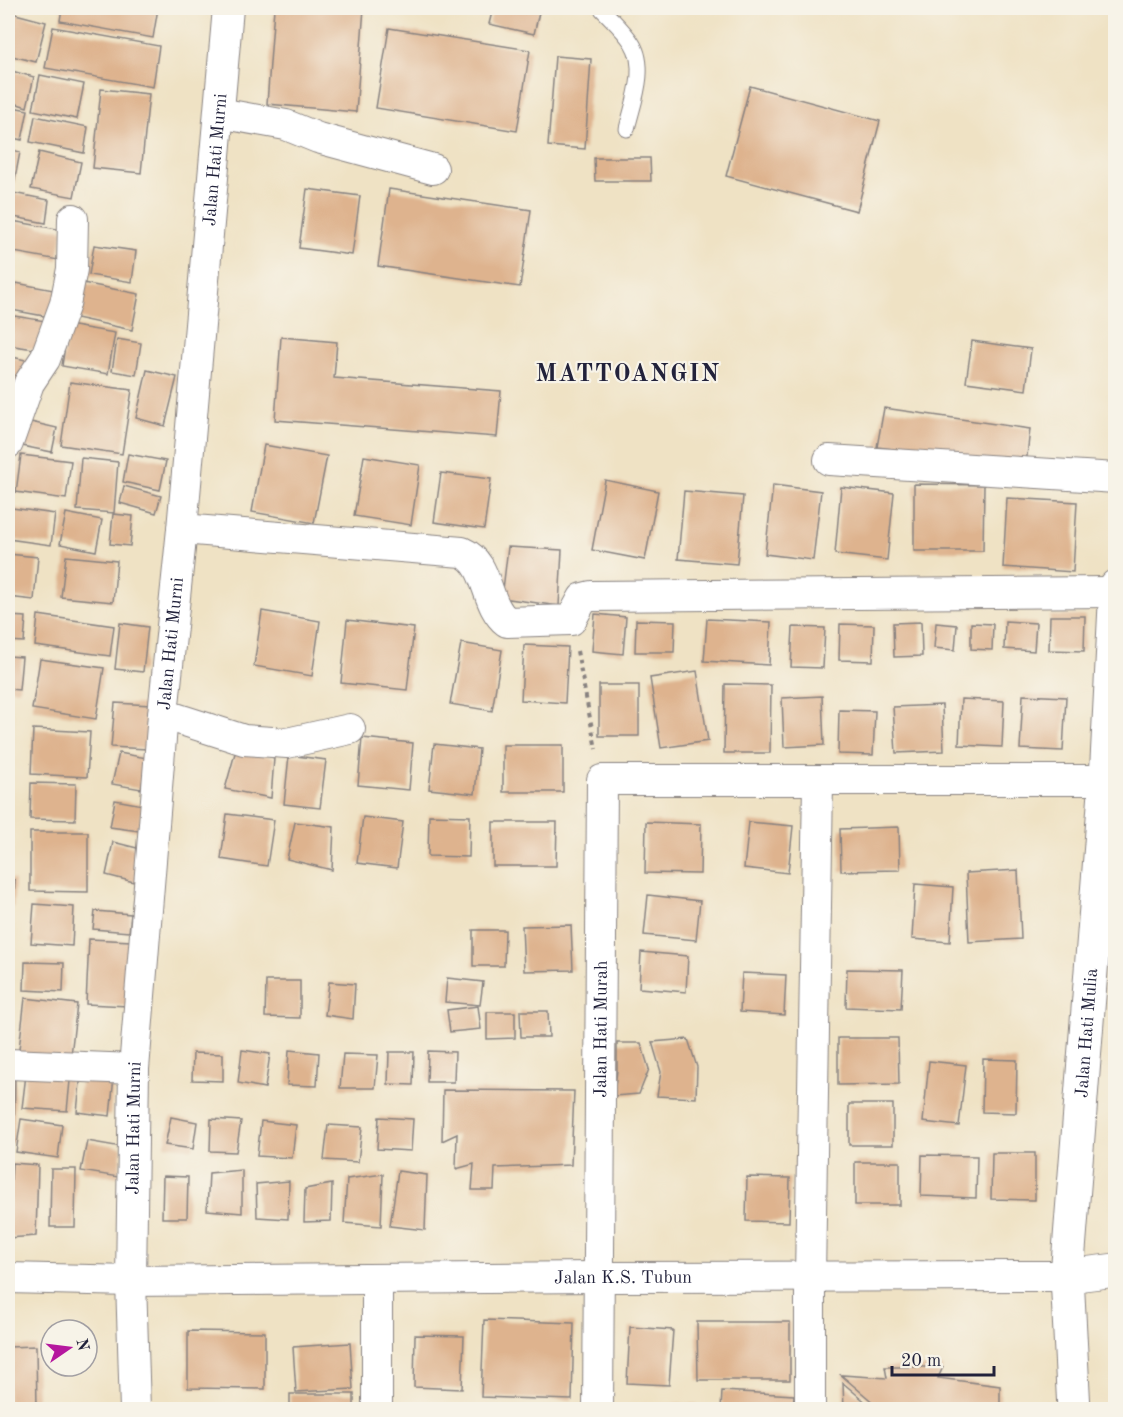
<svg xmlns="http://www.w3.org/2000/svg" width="1123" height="1417" font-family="'Old Standard TT',serif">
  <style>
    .building { fill: #deb38e }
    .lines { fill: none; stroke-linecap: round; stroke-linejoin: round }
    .lane-casing { stroke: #888280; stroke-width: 17 }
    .street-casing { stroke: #888280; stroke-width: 32 }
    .secondary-casing { stroke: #888280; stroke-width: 35 }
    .path { stroke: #888280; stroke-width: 4; stroke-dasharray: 4.5 4.5; stroke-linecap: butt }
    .lane { stroke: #fff; stroke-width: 15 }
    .street { stroke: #fff; stroke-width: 30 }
    .secondary { stroke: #fff; stroke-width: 33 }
    .labels { text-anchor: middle; stroke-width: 4.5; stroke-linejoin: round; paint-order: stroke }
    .street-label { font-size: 18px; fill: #22223b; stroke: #f7f3e8 }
    .district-label { font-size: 24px; font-weight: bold; letter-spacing: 1.5px; fill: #22223b; stroke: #f7f3e8 }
  </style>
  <rect width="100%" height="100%" fill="#f7f3e8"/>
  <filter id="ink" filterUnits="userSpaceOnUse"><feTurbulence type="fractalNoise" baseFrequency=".0167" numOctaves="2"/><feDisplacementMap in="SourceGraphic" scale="12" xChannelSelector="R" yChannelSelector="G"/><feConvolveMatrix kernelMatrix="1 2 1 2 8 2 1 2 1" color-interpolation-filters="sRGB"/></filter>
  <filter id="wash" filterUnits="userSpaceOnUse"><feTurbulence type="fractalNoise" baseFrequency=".008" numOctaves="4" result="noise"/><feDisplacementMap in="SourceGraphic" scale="24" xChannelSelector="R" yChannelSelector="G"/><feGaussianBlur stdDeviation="1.35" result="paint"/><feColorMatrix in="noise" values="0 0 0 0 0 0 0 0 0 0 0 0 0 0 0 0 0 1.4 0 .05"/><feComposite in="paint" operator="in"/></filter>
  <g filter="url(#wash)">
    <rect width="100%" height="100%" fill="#efe2c4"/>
    <g id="blocks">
      <g class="building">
        <polygon points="62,8 158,8 153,38 60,21"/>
        <polygon points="274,8 364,8 356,112 267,104"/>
        <polygon points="493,8 540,8 534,34 489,24"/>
        <polygon points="8,12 46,22 36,62 8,55"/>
        <polygon points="53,27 159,46 153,87 45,68"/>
        <polygon points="389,28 530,50 517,131 376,108"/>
        <polygon points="555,56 591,59 585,149 548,146"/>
        <polygon points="8,70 34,77 27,107 8,101"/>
        <polygon points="40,75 84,84 77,119 33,110"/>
        <polygon points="750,86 880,121 857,211 726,176"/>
        <polygon points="101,89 149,94 141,173 93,168"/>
        <polygon points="8,106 28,110 22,140 8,137"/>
        <polygon points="35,116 88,127 84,153 30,142"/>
        <polygon points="8,149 20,152 14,184 8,182"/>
        <polygon points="39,152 81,162 74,197 31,189"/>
        <polygon points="594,158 650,158 651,181 595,181"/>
        <polygon points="307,189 360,196 352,255 299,248"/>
        <polygon points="389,189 531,210 520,287 378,266"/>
        <polygon points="8,192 49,200 46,223 8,216"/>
        <polygon points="12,221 63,230 58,260 8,251"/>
        <polygon points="94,245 136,251 132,282 89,275"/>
        <polygon points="16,283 59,291 55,318 11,310"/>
        <polygon points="83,283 139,294 132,330 76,318"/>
        <polygon points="8,315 52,322 47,351 8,345"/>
        <polygon points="68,325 115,333 108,374 62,366"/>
        <polygon points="281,337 337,342 334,378 501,391 497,437 275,420"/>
        <polygon points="117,339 141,343 136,375 112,371"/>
        <polygon points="972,341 1031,349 1026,390 966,382"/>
        <polygon points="8,356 30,361 18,393 8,391"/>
        <polygon points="147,370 177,377 165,426 136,418"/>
        <polygon points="70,382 132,390 122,454 61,445"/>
        <polygon points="884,408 1030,429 1026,465 877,447"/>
        <polygon points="22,420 57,428 52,452 17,445"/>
        <polygon points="264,445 327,456 314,523 252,512"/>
        <polygon points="128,454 166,461 160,490 123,482"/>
        <polygon points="21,455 71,461 66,499 16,492"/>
        <polygon points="364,456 420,465 411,525 354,516"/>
        <polygon points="81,458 118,462 114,513 77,510"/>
        <polygon points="441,473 491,479 484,529 434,522"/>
        <polygon points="605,480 658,491 645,560 592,550"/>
        <polygon points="914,484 984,485 983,551 914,551"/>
        <polygon points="773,485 821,491 813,560 765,554"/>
        <polygon points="124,486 161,496 156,513 120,503"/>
        <polygon points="841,487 894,493 887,560 835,554"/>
        <polygon points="684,491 743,496 737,564 678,559"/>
        <polygon points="1007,498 1077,502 1073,572 1003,567"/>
        <polygon points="12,508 55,514 51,545 8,539"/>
        <polygon points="66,513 102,520 96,551 60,544"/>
        <polygon points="113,514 133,516 130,546 110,544"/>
        <polygon points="508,547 562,550 559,606 502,598"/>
        <polygon points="8,554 38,557 34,600 8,597"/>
        <polygon points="66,556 117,561 113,602 61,597"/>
        <polygon points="262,611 320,621 312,676 254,666"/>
        <polygon points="595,614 626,617 623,654 592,651"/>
        <polygon points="38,615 114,626 110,656 35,646"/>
        <polygon points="8,616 26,617 24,642 8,641"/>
        <polygon points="1050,616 1085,616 1084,651 1049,650"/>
        <polygon points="707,619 771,622 769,665 704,661"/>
        <polygon points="347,620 414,628 407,690 341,683"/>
        <polygon points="636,620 675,621 674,652 635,652"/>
        <polygon points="1005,621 1036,623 1034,651 1004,649"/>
        <polygon points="921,622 922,656 894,657 893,623"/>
        <polygon points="120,623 148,627 143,672 115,669"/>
        <polygon points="936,623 957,625 955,650 934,648"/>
        <polygon points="971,623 993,624 992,650 971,649"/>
        <polygon points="840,624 874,625 873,661 839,660"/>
        <polygon points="793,627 825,628 823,668 791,667"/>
        <polygon points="461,643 502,650 492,711 450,704"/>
        <polygon points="524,645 568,647 565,703 521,700"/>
        <polygon points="8,656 22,657 19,690 8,689"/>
        <polygon points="40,659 104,668 96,719 32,709"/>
        <polygon points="697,671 708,741 661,748 650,678"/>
        <polygon points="725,684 771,685 770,753 724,753"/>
        <rect x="599" y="685" width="40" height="51"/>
        <polygon points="1023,695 1066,697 1063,751 1020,749"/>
        <polygon points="822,696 824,745 784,747 782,698"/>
        <polygon points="961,699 1004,701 1002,747 959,745"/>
        <polygon points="115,703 151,705 147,749 111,747"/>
        <polygon points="942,705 944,751 896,753 893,707"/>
        <polygon points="839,710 875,711 873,755 838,754"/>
        <polygon points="33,729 90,732 87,777 31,774"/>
        <polygon points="362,738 413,743 409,790 358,785"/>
        <polygon points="434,744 479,749 475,794 429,789"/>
        <rect x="503" y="745" width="60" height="47"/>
        <polygon points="237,746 274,758 271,798 225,789"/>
        <polygon points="119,753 147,758 141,789 112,784"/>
        <polygon points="289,755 326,760 320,808 284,804"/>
        <polygon points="31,783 76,784 75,820 30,819"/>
        <polygon points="115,800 143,805 139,831 110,827"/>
        <polygon points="227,814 274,820 267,866 221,859"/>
        <polygon points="429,815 470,816 469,857 428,856"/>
        <polygon points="363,817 403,822 397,868 357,863"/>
        <polygon points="295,822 334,827 332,870 287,859"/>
        <polygon points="493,822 557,822 556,866 493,866"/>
        <polygon points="646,822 701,824 700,874 645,873"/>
        <polygon points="749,822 793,826 788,873 744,868"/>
        <polygon points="899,827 900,870 841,871 840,829"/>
        <polygon points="30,832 88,832 88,892 30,891"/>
        <polygon points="113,842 145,850 138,883 106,875"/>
        <polygon points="1018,870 1021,939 969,942 966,873"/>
        <polygon points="8,879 15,880 13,907 8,907"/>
        <polygon points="915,884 953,887 950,942 912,939"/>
        <polygon points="648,895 700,901 696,940 644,935"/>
        <polygon points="34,904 74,907 72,946 31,943"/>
        <polygon points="95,911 131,914 129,932 93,929"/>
        <polygon points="571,925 573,970 524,971 522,926"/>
        <polygon points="473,930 505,930 504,966 473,966"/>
        <polygon points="89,939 131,941 128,1006 86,1004"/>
        <polygon points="641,952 688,956 686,992 639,988"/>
        <polygon points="25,962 64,963 63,992 24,990"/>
        <polygon points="847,969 903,970 901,1009 846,1007"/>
        <polygon points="742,973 786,975 784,1015 740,1012"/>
        <polygon points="447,978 483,982 480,1005 445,1002"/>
        <polygon points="266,981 300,981 300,1018 265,1017"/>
        <polygon points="329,982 355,984 353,1019 325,1015"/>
        <polygon points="25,998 77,1004 70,1064 18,1058"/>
        <polygon points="478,1006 481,1029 450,1032 447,1010"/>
        <polygon points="520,1011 548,1011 549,1037 521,1037"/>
        <polygon points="487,1012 515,1012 515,1038 487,1039"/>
        <polygon points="838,1038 898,1038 899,1084 838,1085"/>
        <polygon points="688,1039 697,1067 696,1098 657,1096 661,1072 652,1042"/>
        <polygon points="617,1043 641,1043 649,1069 639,1094 614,1096 617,1070"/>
        <polygon points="242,1050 270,1054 265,1088 238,1083"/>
        <polygon points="289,1050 319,1053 317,1086 287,1085"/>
        <polygon points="428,1051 455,1052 454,1082 427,1082"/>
        <polygon points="389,1052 414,1052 413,1085 388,1084"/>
        <polygon points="193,1053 223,1054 223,1081 192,1080"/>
        <polygon points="343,1054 378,1055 375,1088 340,1088"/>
        <polygon points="983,1059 1017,1060 1016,1113 982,1112"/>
        <polygon points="929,1061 966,1065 959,1126 923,1122"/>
        <polygon points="27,1066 71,1071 67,1111 22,1108"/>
        <polygon points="8,1070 15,1071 14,1143 8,1143"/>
        <polygon points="81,1073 114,1077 110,1116 77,1112"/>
        <polygon points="443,1090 574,1091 571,1165 495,1168 494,1190 472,1190 474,1164 456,1169 457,1134 442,1141"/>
        <rect x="849" y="1104" width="44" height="41"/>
        <polygon points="171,1117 197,1122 193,1149 165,1145"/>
        <polygon points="379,1117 413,1119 411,1151 377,1149"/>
        <polygon points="21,1119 62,1125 58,1158 16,1152"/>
        <polygon points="211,1119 241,1121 236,1152 210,1151"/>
        <polygon points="261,1121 296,1125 292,1158 257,1156"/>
        <polygon points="328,1125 362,1127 358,1162 324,1160"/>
        <polygon points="87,1141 122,1147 118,1177 81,1171"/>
        <polygon points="992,1153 1035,1153 1035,1200 991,1199"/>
        <polygon points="922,1155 977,1156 976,1198 921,1196"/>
        <rect x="855" y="1162" width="45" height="43"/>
        <polygon points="12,1163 38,1165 36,1236 8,1238"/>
        <polygon points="51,1169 76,1169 75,1227 50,1227"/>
        <polygon points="242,1170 242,1213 207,1210 209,1173"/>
        <polygon points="398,1171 427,1175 425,1230 390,1226"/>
        <polygon points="383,1174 381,1226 344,1223 347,1179"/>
        <polygon points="163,1176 188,1177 187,1218 162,1218"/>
        <polygon points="747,1177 790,1178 789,1222 746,1221"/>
        <polygon points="289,1181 288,1219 257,1217 256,1184"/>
        <polygon points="332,1184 331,1221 304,1222 305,1189"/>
        <polygon points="484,1320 574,1323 572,1400 481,1397"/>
        <polygon points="697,1322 790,1322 790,1380 698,1380"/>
        <polygon points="630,1327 673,1330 669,1385 627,1383"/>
        <polygon points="188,1331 265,1332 265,1389 188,1388"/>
        <polygon points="415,1335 464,1336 462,1389 414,1387"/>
        <polygon points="350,1343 353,1389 296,1392 293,1347"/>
        <polygon points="36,1346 37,1410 8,1410 8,1347"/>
        <polygon points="885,1367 943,1367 938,1378 1000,1386 1000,1410 882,1410 841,1375 887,1378"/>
        <polygon points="843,1383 875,1410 844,1410"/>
        <polygon points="722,1391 794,1395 793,1410 721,1410"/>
        <rect x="290" y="1394" width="64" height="16"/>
        <polygon points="697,1404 697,1410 634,1410 634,1405"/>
        <polygon points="182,1406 249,1408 249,1410 182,1410"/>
      </g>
    </g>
  </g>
  <g filter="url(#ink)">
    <use href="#blocks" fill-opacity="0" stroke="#888280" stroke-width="1.5"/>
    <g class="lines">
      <defs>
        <path id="lane" d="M601,8C611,19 624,30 632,43C648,68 633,103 627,129"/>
        <g id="street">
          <polyline points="219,113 286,125 318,138 433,169"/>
          <polyline points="8,443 29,383 45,359 65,304 72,269 73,219"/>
          <polyline points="829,460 1116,478"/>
          <path d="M182,529L462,552C490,564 484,604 507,622L571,620L583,598L591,596L1114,592"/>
          <polyline points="163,714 244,740 287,743 350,729"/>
          <polyline points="8,1064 134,1069"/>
          <path id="s1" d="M8,1278L131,1281L598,1277L1067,1276"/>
          <polyline points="377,1280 377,1410"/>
          <path id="s2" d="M135,1410L131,1281L134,1069L163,714L182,529L228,8"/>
          <path id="s3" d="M598,1410L602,780H1106"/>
          <polyline points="810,1410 810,1278 818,782"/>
        </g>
        <g id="secondary">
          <polyline points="1067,1276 1116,1270"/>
          <path id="s4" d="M1074,1410L1067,1276L1106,780L1116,586"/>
        </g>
      </defs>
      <use href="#lane" class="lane-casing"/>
      <use href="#street" class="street-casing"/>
      <use href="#secondary" class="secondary-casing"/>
      <polyline class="path" points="577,651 596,749"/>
      <use href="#lane" class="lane"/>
      <use href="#street" class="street"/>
      <use href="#secondary" class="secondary"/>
    </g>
  </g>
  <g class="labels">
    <g class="street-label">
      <text dy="6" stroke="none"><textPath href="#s2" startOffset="1254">Jalan Hati Murni</textPath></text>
      <text dy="6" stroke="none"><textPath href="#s2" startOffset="768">Jalan Hati Murni</textPath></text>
      <text dy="6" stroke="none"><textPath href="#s3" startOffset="381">Jalan Hati Murah</textPath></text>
      <text dy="6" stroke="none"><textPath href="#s4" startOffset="378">Jalan Hati Mulia</textPath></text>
      <text dy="6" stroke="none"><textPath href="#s2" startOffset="282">Jalan Hati Murni</textPath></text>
      <text dy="6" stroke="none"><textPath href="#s1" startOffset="615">Jalan K.S. Tubun</textPath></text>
    </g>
    <g class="district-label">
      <text x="628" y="381">MATTOANGIN</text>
    </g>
  </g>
  <rect width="1123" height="1417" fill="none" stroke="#f7f3e8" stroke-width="30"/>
  <g transform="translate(69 1348) rotate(76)"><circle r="28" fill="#f7f3e8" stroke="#a29fa3" stroke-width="1.5"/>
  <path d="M0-4.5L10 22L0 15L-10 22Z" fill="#b5179e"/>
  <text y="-9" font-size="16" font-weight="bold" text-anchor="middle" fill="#22223b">N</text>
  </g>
  <path d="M892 1366v9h102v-9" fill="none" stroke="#22223b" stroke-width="3"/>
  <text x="901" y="1366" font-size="18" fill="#22223b" stroke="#f7f3e8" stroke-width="4.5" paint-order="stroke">20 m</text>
</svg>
